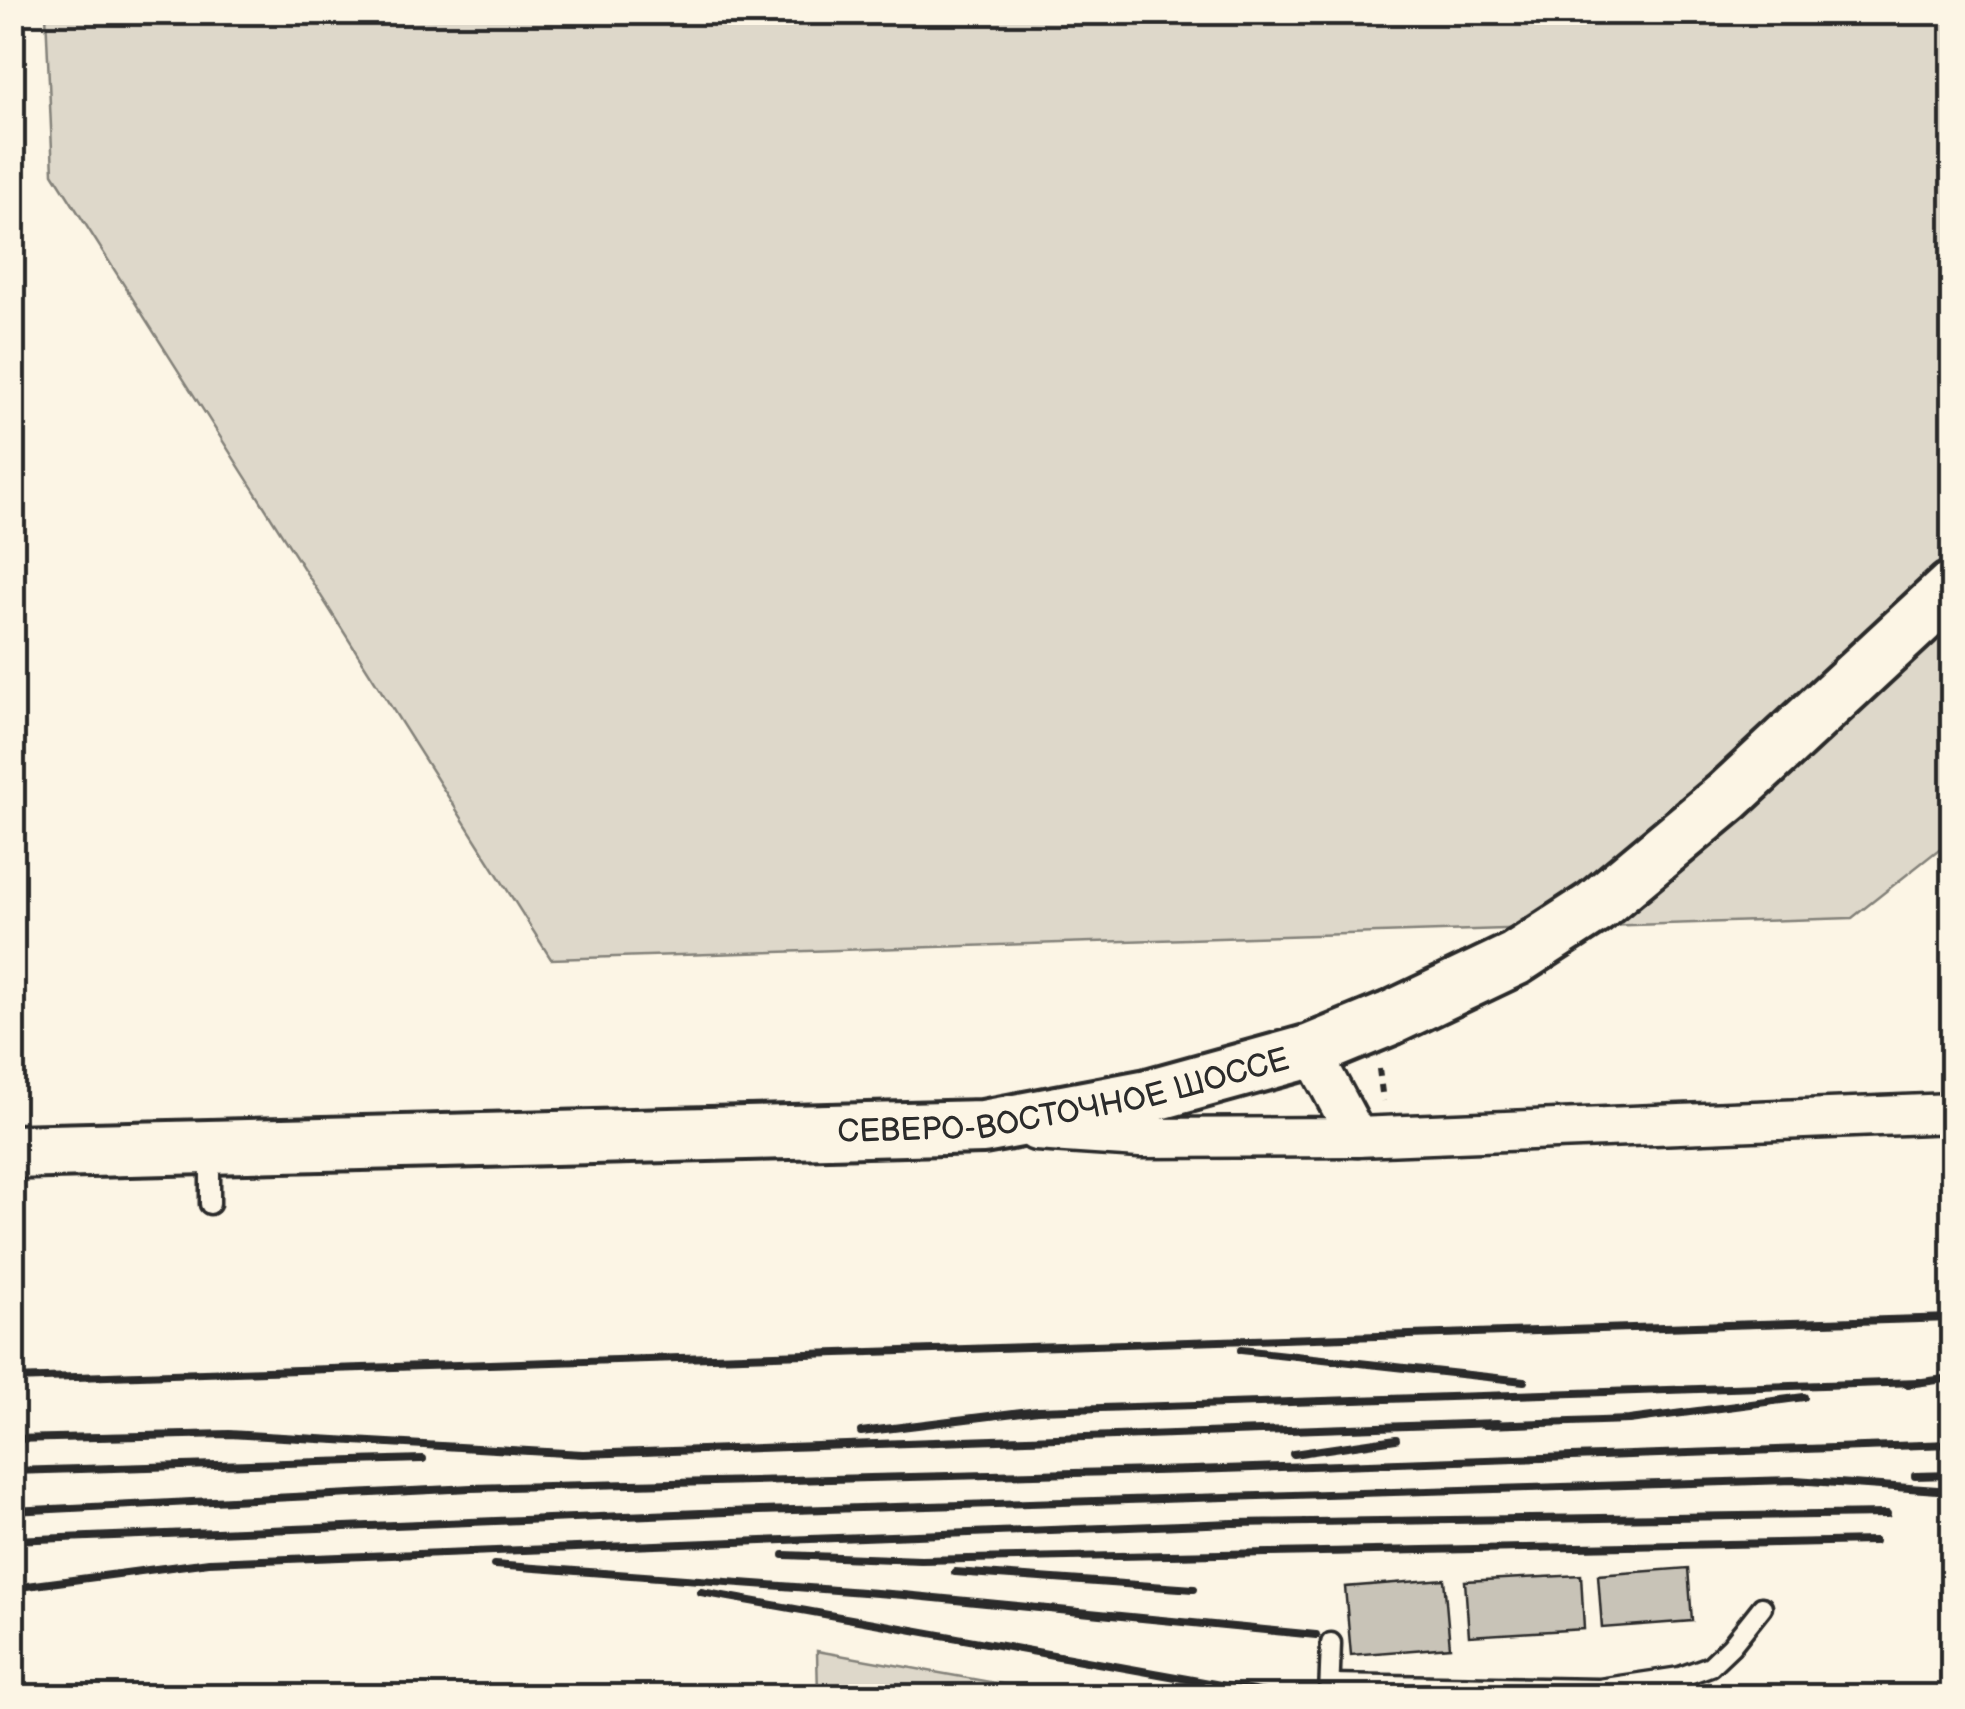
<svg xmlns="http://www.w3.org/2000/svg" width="1965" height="1709" font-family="'Balsamiq Sans',sans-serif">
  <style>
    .green { fill: #ded8ca; stroke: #84827a; stroke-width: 2.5 }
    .building { fill: #c8c3b7; stroke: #2b2b2b; stroke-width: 2.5 }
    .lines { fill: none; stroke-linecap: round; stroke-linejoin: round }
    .lane-casing { stroke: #2b2b2b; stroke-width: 25 }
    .street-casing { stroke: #2b2b2b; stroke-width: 45 }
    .secondary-casing { stroke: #2b2b2b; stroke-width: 60 }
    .path { stroke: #2b2b2b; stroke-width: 6; stroke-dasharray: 8 8; stroke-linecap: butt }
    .lane { stroke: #fcf5e5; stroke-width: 18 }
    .street { stroke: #fcf5e5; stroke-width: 38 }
    .secondary { stroke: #fcf5e5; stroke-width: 52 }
    .rail { stroke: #2b2b2b; stroke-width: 8 }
    .labels { text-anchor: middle; stroke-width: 8; stroke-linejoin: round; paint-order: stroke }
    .street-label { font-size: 32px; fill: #2b2b2b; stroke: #fcf5e5 }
  </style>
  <rect width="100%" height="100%" fill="#fcf5e5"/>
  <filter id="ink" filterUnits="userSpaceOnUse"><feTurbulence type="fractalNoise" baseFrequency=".01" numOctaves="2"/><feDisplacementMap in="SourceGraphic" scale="20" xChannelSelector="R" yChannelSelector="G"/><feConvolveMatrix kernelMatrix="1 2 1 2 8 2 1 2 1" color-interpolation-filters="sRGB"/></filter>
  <g filter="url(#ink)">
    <g class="green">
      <polygon points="46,13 1952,13 1952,839 1852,918 551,959 53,173"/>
      <polygon points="817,1651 1068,1696 818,1696"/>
    </g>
    <g class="building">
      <polygon points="1688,1568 1692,1621 1602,1628 1598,1575"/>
      <polygon points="1581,1575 1584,1629 1469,1636 1465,1581"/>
      <polygon points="1444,1579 1450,1647 1351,1655 1345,1587"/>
    </g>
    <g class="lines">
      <defs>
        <g id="lane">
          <polyline points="210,1204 210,1149"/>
          <polyline points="1330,1684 1599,1689 1680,1677 1710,1666 1731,1646 1762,1607"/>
          <polyline points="1329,1696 1331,1643"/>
        </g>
        <g id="street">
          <polyline points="1311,1051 1357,1137"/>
          <polyline points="1036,1131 1140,1138 1357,1137 1952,1113"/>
        </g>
        <g id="secondary">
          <path id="s1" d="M12,1152L983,1127L1148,1096L1311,1051L1391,1018L1515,959L1595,907L1728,796L1952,588"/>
        </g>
      </defs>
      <use href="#lane" class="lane-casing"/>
      <use href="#street" class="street-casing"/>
      <use href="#secondary" class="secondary-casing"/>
      <polyline class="path" points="1379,1069 1383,1101"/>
      <use href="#lane" class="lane"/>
      <use href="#street" class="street"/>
      <use href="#secondary" class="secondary"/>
      <g class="rail">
        <polyline points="1241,1350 1524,1381"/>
        <polyline points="12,1379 1952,1318"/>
        <polyline points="1908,1384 1952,1378"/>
        <polyline points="1485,1425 1629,1420 1804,1397"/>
        <polyline points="861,1432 1038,1410 1919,1382"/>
        <polyline points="12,1439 229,1434 583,1454 1497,1423"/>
        <polyline points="1293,1454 1396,1439"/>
        <polyline points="12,1471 423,1459"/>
        <polyline points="1915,1476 1952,1475"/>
        <polyline points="12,1511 471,1488 1193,1470 1952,1444"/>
        <polyline points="12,1540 727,1512 1795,1480 1952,1491"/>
        <polyline points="784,1555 921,1560 1874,1541"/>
        <polyline points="494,1565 904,1595 1316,1635"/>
        <polyline points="955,1572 1194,1589"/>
        <polyline points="12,1588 209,1562 1233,1523 1887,1514"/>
        <polyline points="701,1592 1282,1696"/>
      </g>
    </g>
  </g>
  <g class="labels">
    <g class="street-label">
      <text dy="11" stroke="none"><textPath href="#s1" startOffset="1055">СЕВЕРО-ВОСТОЧНОЕ ШОССЕ</textPath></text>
    </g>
  </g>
  <rect width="1965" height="1709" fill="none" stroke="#fcf5e5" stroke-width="50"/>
  <rect x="25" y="25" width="1915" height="1659" fill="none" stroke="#2b2b2b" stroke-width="4" filter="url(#ink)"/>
</svg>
